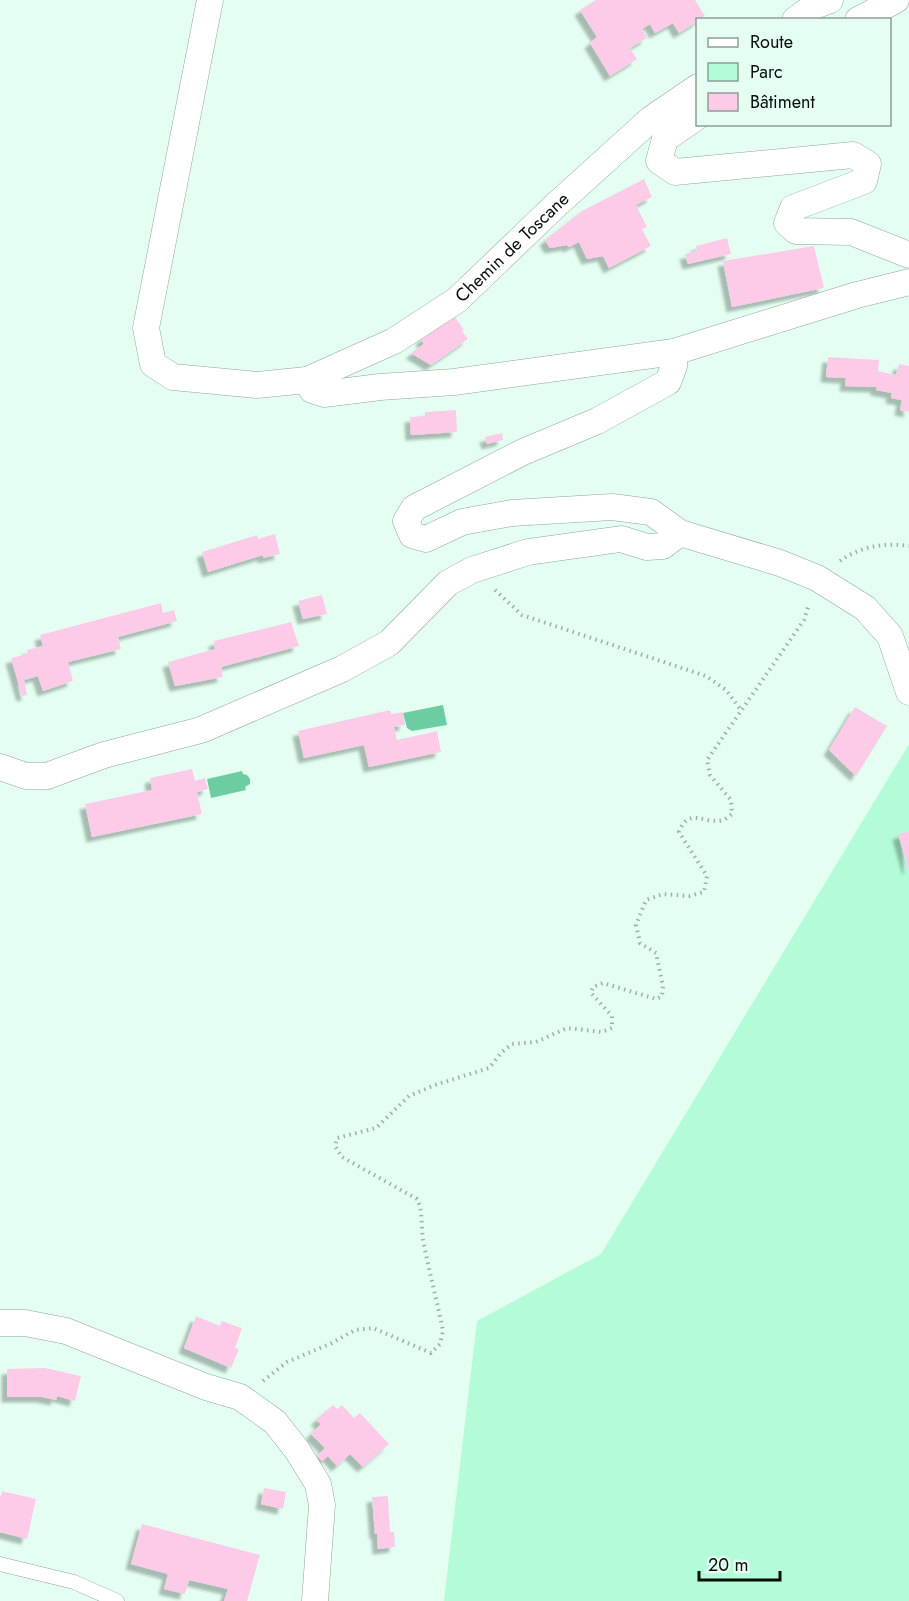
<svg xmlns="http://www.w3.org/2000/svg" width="909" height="1601" font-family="Jost,sans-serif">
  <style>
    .green { fill: #b4fbd8 }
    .water { fill: #6ccda2 }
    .building { fill: #fdcbe8; filter: url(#shadow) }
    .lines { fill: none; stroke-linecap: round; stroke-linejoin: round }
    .service-casing { stroke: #8da699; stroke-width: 15 }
    .minor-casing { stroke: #8da699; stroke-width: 27 }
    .path { stroke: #9bb0a6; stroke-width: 4; stroke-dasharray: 1.5 4.5; stroke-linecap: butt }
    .service { stroke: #fff; stroke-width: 14 }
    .minor { stroke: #fff; stroke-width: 26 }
    .labels { text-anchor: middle; stroke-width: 6; stroke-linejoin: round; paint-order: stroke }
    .street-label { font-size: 18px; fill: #060e0a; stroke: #e4fff1 }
  </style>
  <defs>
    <filter id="shadow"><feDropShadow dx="-5.5" dy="5.5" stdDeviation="1.5" flood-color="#0004"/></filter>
  </defs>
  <rect width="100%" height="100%" fill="#e4fff1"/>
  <polygon class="green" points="909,744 909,1601 444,1601 477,1321 601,1254"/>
  <g class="water">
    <polygon points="443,705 447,725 412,731 407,728 403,713"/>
    <polygon points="242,771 243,774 247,775 250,779 250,784 245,787 246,790 211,798 207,779"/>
  </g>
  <g class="building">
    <polygon points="596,0 695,0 705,16 698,20 698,21 679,33 673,23 655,33 650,24 642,29 647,38 630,48 637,59 610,76 590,43 597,37 580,10"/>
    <polygon points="644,179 652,197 636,205 647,227 642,229 651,246 609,268 603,256 587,259 579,242 569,247 567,245 550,248 545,240 582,211"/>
    <polygon points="727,238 731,254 688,264 685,254 697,251 696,246"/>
    <polygon points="814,246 824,288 732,307 723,261"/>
    <polygon points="454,316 464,330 462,331 468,339 431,365 411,353 424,344 421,339"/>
    <polygon points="828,357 879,360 878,371 896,375 899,364 909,366 909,412 900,410 902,400 891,398 892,393 876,390 876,387 845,386 846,378 826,377"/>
    <polygon points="456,410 457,432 411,435 410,417 425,416 425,412"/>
    <polygon points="502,433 503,440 487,444 485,437"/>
    <polygon points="275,534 280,554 263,558 263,555 208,572 202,552 257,535 258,539"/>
    <polygon points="322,595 327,614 303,619 298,601"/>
    <polygon points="161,603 163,613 174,610 177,621 118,637 121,649 68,662 73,681 43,691 38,676 24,680 27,695 22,696 11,658 28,654 27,650 43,646 40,635"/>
    <polygon points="291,622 299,646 221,667 223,677 175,686 168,662 215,649 214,641"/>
    <polygon points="855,707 887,726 856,776 829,750"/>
    <polygon points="390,710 391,714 403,712 405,725 394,727 397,740 437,731 441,752 369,767 364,745 304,758 298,731"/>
    <polygon points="192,769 195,781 205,778 208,789 197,792 202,814 92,837 85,804 152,790 150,778"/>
    <polygon points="909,831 909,869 908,869 898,834"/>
    <polygon points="196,1316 220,1326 222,1321 242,1328 235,1348 239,1349 231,1368 184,1348"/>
    <polygon points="45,1368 81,1376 75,1401 57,1396 56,1400 42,1397 7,1397 7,1369"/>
    <polygon points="333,1405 337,1409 342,1405 354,1418 360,1413 389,1444 363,1467 350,1454 337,1466 328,1456 322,1461 317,1456 325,1448 311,1434 321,1424 316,1420"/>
    <polygon points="264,1488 286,1492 283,1509 261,1504"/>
    <polygon points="2,1491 36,1499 27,1539 0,1532 0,1498"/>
    <polygon points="388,1496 390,1532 394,1532 395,1547 378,1549 377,1533 375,1534 372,1497"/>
    <polygon points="142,1524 260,1555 247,1601 224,1601 228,1589 189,1580 185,1594 164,1589 168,1574 131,1564"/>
  </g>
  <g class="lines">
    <defs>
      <polyline id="service" points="0,1564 74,1582 117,1601"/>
      <g id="minor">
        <path id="s1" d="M210,0L146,328L153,364L173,377L257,385L307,380L394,341L457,300L555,206L651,119L698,87"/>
        <polyline points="795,20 814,6 830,0"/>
        <polyline points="858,20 896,0"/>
        <polyline points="698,116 665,139 659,161 675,172 853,155 868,164 864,181 793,208 787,223 796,231 851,232 909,255"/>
        <polyline points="674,352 674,366 668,382 597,421 523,452 414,508 406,521 412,535 426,539 462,522 512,513 612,507 651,512 680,533 780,563 817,578 865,608 890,636 909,692"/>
        <polyline points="307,380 312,390 324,394 380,387 454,382 674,352 857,295 909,282"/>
        <polyline points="0,767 26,776 47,776 104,755 201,730 342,669 389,643 448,583 472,570 528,552 621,539 647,547 663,546 680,533"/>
        <polyline points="0,1323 25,1323 66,1331 206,1387 240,1397 275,1422 297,1450 318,1484 322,1505 315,1601"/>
      </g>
    </defs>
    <use href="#service" class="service-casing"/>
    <use href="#minor" class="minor-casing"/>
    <g class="path">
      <path d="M840,561C859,547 885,542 909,546"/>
      <polyline points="495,590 522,615 706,676 726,690 741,710"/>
      <path d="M263,1381L287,1362L332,1343L355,1330L373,1328L431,1353L440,1344L443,1331C437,1301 429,1271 423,1240C421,1226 423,1211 417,1199L342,1157L335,1146L337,1138L376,1128L409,1096L435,1085L489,1068L502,1052L512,1044L536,1042L567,1028L602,1032L612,1028V1016L591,993L593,987L603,983L656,999L662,996L663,986L656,953L640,943L636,925L646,900L663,894L689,896L704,892L707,876L679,832C689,806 704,825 723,820C726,819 729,816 732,814L731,800L710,775L707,760L804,620L809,604"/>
    </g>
    <use href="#service" class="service"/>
    <use href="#minor" class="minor"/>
  </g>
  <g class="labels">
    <g class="street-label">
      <text dy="6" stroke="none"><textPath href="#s1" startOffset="776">Chemin de Toscane</textPath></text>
    </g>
  </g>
  <rect x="696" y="18" width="195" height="108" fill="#e4fff1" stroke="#8b9f95" stroke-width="1.5"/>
  <rect x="708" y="38" width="30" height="9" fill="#ffffff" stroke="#8b9f95" stroke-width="1.5"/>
  <text x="750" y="48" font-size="18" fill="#060e0a">Route</text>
  <rect x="708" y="63" width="30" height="18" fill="#b4fbd8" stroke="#8b9f95" stroke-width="1.5"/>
  <text x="750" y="78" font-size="18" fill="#060e0a">Parc</text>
  <rect x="708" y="93" width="30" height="18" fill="#fdcbe8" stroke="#8b9f95" stroke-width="1.5"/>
  <text x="750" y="108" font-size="18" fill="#060e0a">Bâtiment</text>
  <path d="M699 1571v9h81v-9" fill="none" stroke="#060e0a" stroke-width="3"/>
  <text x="708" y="1571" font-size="18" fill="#060e0a" stroke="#e4fff1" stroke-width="4.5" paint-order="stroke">20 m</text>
</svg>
